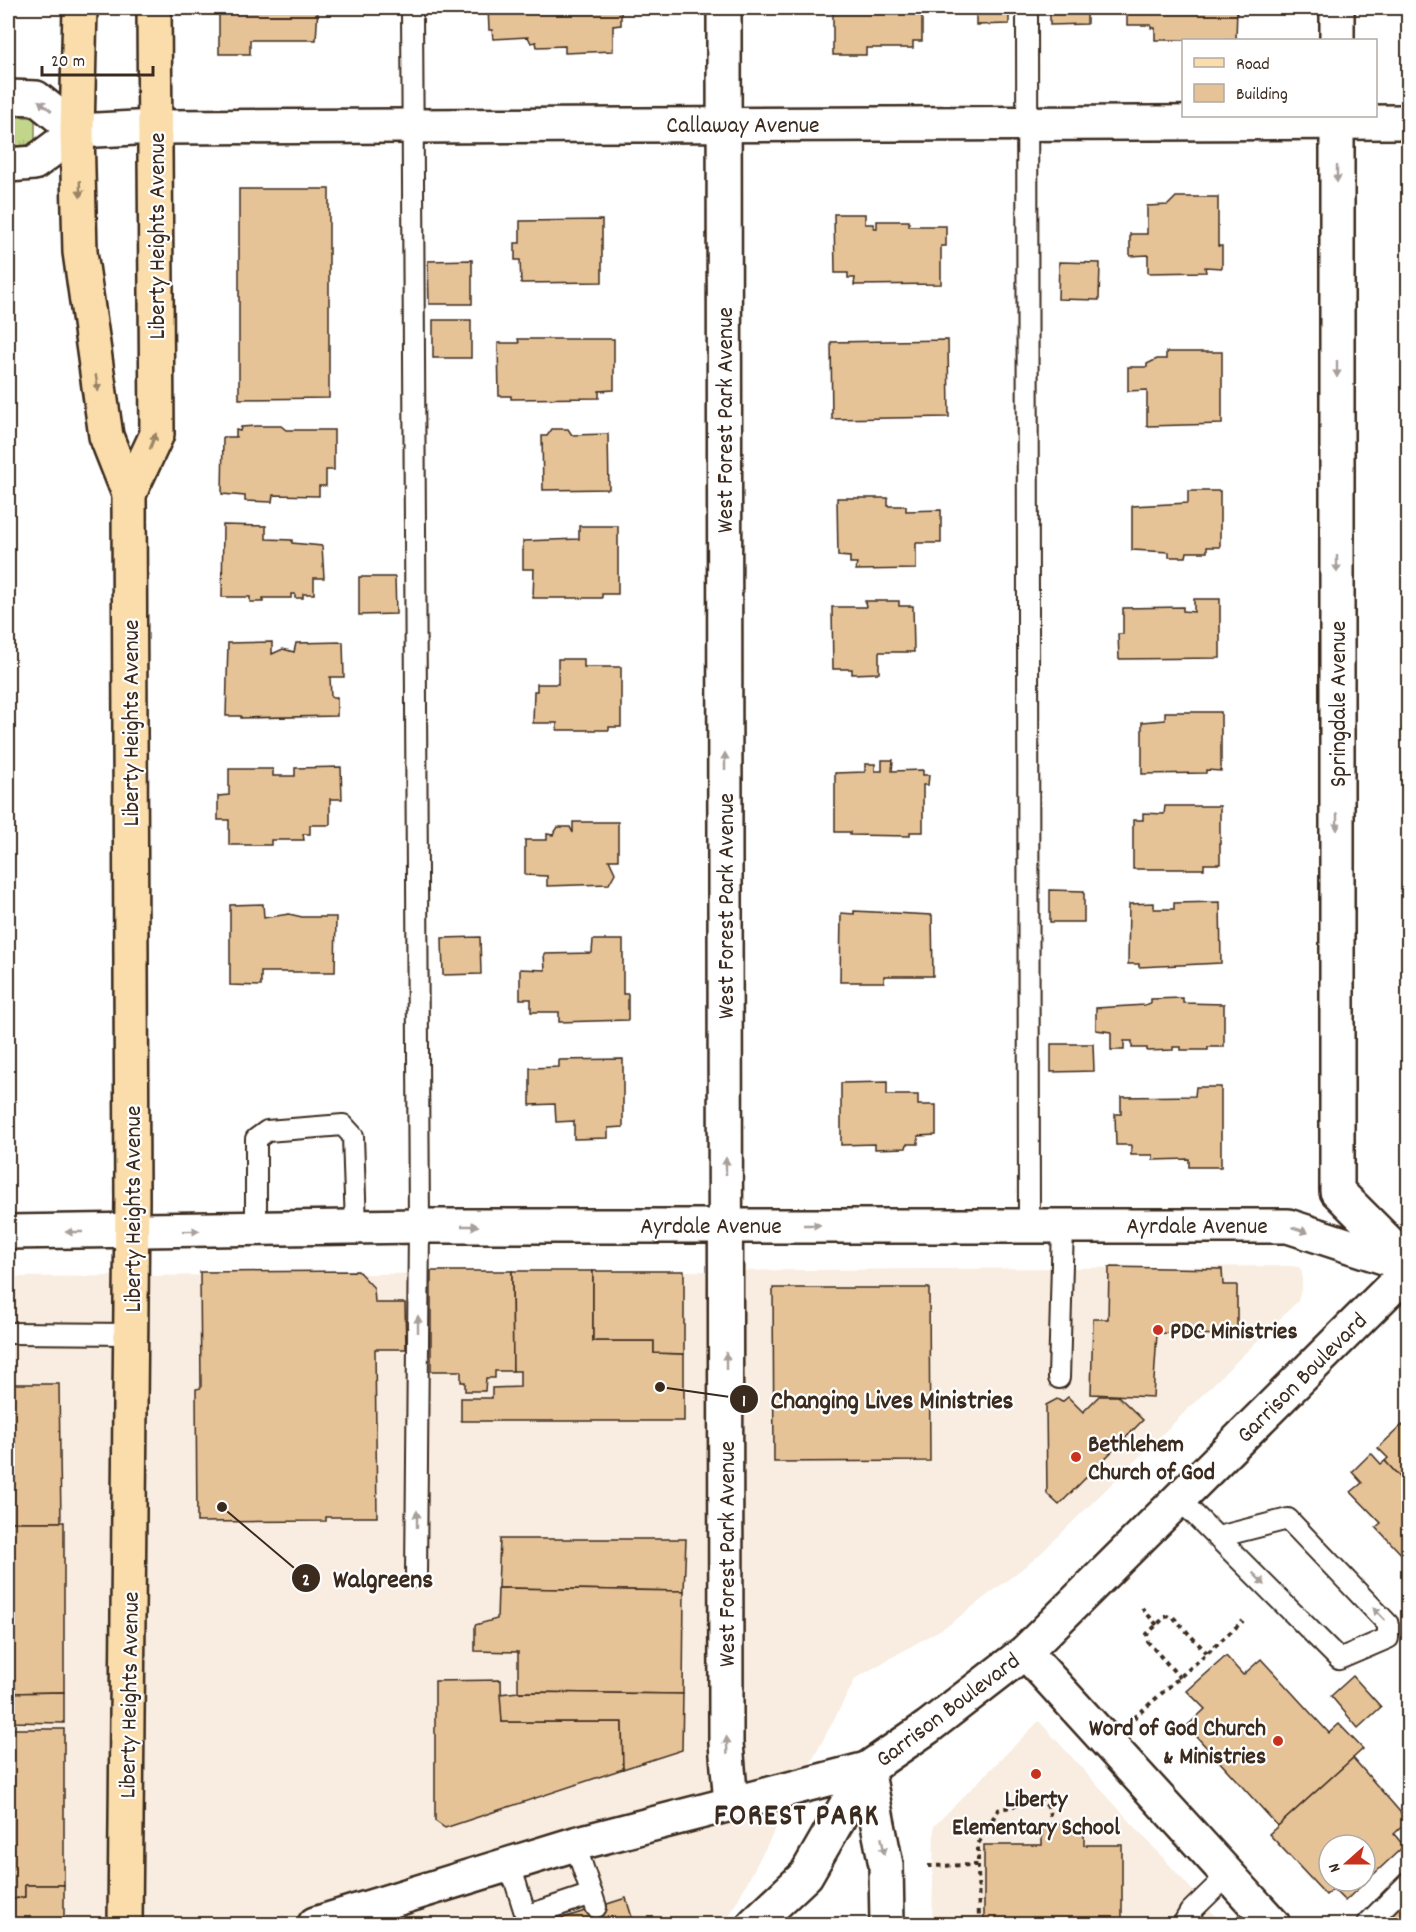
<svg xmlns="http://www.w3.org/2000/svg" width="1416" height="1932" font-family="Dekko,sans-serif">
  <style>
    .built { fill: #f8ede0 }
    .grass { fill: url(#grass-tufts); stroke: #7e8054; stroke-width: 1.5 }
    .building { fill: #e6c297; stroke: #3b2a1e; stroke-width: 1.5; fill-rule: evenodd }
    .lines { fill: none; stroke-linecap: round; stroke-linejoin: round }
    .lane-casing { stroke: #3b2a1e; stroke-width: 24 }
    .street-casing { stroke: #3b2a1e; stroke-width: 38 }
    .secondary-casing { stroke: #3b2a1e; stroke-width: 38 }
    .primary-casing { stroke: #3b2a1e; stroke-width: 38 }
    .path { stroke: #3b2a1e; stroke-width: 4; stroke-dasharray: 4.5 4.5; stroke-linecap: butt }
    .lane { stroke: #fff; stroke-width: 20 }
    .street { stroke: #fff; stroke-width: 33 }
    .secondary { stroke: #fff; stroke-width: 33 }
    .primary { stroke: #faddab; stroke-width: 33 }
    .oneway { fill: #a79f9a }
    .oneway2 { fill: #9a8464 }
    .poi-dot { fill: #c8321e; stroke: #fff; stroke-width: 2 }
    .labels { text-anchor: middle; stroke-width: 4.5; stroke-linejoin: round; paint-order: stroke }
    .street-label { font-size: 24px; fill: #3b2a1e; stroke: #fff }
    .poi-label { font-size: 24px; font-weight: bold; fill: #3b2a1e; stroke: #fff; text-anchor: start }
    .district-label { font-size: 30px; font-weight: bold; letter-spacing: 1.5px; fill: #3b2a1e; stroke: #fff }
    .leader { fill: none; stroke: #3b2a1e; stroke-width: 2 }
    .callout-dot { fill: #3b2a1e; stroke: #fff; stroke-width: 2 }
    .mark-label { font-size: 18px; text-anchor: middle; font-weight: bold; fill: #fff }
    .callout-label { font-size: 26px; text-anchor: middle; font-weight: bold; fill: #3b2a1e; stroke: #fff; stroke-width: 4.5; stroke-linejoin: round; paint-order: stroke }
  </style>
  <defs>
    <pattern id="grass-tufts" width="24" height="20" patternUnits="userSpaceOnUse" patternTransform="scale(1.5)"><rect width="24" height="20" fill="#c2d68b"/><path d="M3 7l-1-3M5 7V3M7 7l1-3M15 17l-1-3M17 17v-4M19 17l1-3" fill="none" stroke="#a8b878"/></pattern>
  </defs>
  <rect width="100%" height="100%" fill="#fff"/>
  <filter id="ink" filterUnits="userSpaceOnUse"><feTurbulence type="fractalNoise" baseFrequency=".0167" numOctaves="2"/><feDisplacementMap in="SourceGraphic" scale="12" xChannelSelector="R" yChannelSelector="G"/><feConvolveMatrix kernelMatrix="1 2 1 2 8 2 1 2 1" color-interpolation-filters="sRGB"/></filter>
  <g filter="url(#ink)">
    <g class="built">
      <polygon points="1290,1266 1299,1267 1302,1272 1302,1286 1298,1301 1036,1558 950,1624 856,1678 725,1924 8,1924 8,1277"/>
      <polygon points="1039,1721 1223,1924 932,1924 934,1826"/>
    </g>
    <rect class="grass" x="8" y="117" width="27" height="30"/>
    <g class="building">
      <polygon points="219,8 318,8 316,40 250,40 250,54 219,54"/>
      <polygon points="488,8 621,8 621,25 613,26 613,51 565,53 565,46 537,47 536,42 531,43 528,37 493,39 492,30 489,30"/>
      <polygon points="833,8 922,9 922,41 913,41 913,48 866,48 866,55 833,55"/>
      <polygon points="976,8 1009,8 1009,24 976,25"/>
      <polygon points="1050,8 1087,8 1087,24 1050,25"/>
      <polygon points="1127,8 1237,8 1236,40 1155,40 1155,28 1151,28 1151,25 1127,25"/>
      <polygon points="239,189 329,189 329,398 239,399"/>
      <polygon points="1176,197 1218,197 1218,246 1222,246 1222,268 1205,267 1206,272 1148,273 1148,255 1130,256 1130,234 1147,234 1147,206 1168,205"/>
      <polygon points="834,214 865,214 865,224 874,224 874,228 877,228 877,221 909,221 909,226 946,226 946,246 941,246 941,284 854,285 855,278 848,278 848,273 835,273"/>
      <polygon points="602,220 602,282 521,283 520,260 515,260 515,243 520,243 520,221"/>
      <polygon points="472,260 472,304 429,304 428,261"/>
      <polygon points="1059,262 1100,263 1099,300 1058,299"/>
      <rect x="433" y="320" width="38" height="38"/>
      <polygon points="518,339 614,339 614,390 599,391 599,398 511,399 511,396 499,396 498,343 519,343"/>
      <polygon points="948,340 949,417 832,419 831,342"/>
      <polygon points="1166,352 1222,352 1222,424 1147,426 1147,390 1128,391 1128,367 1147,367 1147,364 1157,359 1166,359"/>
      <polygon points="256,426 281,426 286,430 334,430 334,470 326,470 326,486 319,486 319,496 273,495 272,502 245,501 245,496 222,494 223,437 236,437 236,430 240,431 241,427"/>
      <polygon points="552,429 568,429 572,435 608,434 609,489 543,490 542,436 547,436"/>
      <polygon points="1188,491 1220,491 1220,547 1207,547 1207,552 1187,552 1186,557 1169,557 1169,552 1132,550 1132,506 1188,503"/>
      <polygon points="837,498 888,498 888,506 906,506 906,511 941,510 941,543 916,543 916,569 856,570 857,563 850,563 850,557 838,556"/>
      <polygon points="223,525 266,526 266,539 292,540 292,543 322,546 324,578 314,578 314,594 303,594 303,598 295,598 295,594 291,594 291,598 263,598 263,602 250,602 250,597 222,597"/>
      <polygon points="579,526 618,526 618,594 602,594 602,598 533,598 534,569 523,569 523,541 579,539"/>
      <polygon points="359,577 395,577 396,614 359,615"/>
      <polygon points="1194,599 1220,599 1220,658 1119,659 1118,634 1123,634 1123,608 1183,607 1183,611 1194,612"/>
      <polygon points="865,601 899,601 899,606 913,606 914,652 879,652 879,673 852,674 852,669 833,669 832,607 866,607"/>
      <polygon points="272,642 272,654 283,649 294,652 296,643 343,642 344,677 330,677 331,697 337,697 337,716 241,718 241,716 226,716 228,643"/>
      <polygon points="558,659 584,659 584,667 621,667 621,727 609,727 609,730 557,730 557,723 533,723 534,691 537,691 537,684 558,684"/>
      <polygon points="1165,712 1221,712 1221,771 1206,770 1206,773 1142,774 1142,722 1165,720"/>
      <polygon points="882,760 893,760 892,771 923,770 923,775 929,775 928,785 923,785 923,832 910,832 910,836 850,835 850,832 835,832 835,773 865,772 865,764 875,764 875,771 882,771"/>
      <polygon points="341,767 342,799 330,799 330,825 310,825 310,834 303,834 304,840 271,840 271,845 229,845 229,820 218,820 218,796 229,795 229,769 273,769 273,776 295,776 295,768"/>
      <polygon points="1165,806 1220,806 1220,864 1204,864 1204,869 1133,869 1133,820 1143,820 1143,813 1164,814"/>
      <polygon points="573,822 618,822 618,860 609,860 615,873 609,884 547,886 547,876 525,875 525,840 547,840 547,834 553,835 558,827 570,827 573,833"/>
      <polygon points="1050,890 1084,891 1084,922 1050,922"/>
      <polygon points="1220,902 1221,963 1139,967 1139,964 1128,964 1129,904 1154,903 1154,909 1174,909 1174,903"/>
      <polygon points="263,904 264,918 289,914 302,917 336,917 335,972 261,972 261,986 230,985 230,905"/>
      <polygon points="854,911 932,915 933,976 884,976 884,982 840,982 841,913 854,914"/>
      <polygon points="480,937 481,974 443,975 442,938"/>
      <polygon points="593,940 623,940 623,994 628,994 628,1020 559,1022 559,1012 531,1012 531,999 520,999 520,969 545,970 544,954 592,953"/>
      <polygon points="1183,998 1183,1003 1224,1004 1224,1047 1208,1047 1208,1050 1181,1050 1181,1047 1173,1047 1173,1050 1147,1051 1147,1048 1132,1048 1132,1041 1124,1041 1124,1050 1111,1050 1111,1032 1096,1030 1096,1008 1145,1005 1151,1003 1151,999"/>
      <polygon points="1051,1044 1093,1044 1094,1071 1051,1072"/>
      <polygon points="623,1059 623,1127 608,1128 608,1138 574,1139 574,1121 556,1122 555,1104 530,1105 530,1068 559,1067 559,1060"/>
      <polygon points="887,1082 887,1095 918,1095 918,1105 936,1105 936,1135 918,1136 918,1144 907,1144 906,1148 875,1149 875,1144 841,1145 841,1083"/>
      <polygon points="1196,1087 1221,1087 1221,1167 1189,1167 1189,1159 1153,1160 1153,1155 1131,1155 1131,1145 1116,1145 1115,1114 1121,1114 1121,1097 1195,1096"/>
      <polygon points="1109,1267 1222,1269 1223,1285 1237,1285 1237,1327 1223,1327 1223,1335 1157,1333 1153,1397 1091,1394 1093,1319 1108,1319"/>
      <polygon points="358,1271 374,1288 375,1303 405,1303 406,1349 375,1349 377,1517 326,1517 326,1521 197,1522 196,1389 201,1388 200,1272"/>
      <polygon points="431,1271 512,1271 513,1371 495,1371 495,1378 486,1378 485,1391 465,1391 465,1382 461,1382 461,1371 431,1371"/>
      <polygon points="512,1271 593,1271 593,1341 654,1341 654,1353 684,1354 684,1421 461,1421 461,1398 492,1398 492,1388 520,1387 520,1371 513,1371"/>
      <polygon points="593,1271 684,1271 684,1354 654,1353 654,1341 593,1341"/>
      <polygon points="773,1288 929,1288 930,1461 774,1462"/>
      <polygon points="8,1384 59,1384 61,1522 8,1522"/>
      <polygon points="1099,1396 1118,1396 1143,1420 1059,1505 1047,1494 1046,1405 1057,1399 1062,1402 1068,1397 1083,1412"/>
      <polygon points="1402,1425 1408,1432 1408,1486 1385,1461 1388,1458 1378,1448"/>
      <polygon points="1371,1453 1381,1464 1385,1461 1408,1486 1408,1553 1404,1557 1376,1527 1381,1523 1351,1492 1362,1483 1352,1472"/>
      <polygon points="8,1522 64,1522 64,1692 8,1693"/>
      <polygon points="500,1539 686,1539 684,1591 498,1588"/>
      <polygon points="498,1588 684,1591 683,1694 518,1692 518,1652 475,1651 475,1625 497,1619"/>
      <polygon points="1226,1656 1243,1675 1261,1659 1329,1733 1339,1724 1363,1749 1278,1826 1187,1726 1205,1709 1187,1691"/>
      <polygon points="1353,1676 1381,1707 1358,1728 1331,1696"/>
      <polygon points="501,1680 502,1722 622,1722 623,1769 445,1828 435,1821 435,1681"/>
      <polygon points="64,1692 64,1723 8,1722 8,1693"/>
      <polygon points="518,1692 683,1694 682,1750 623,1769 622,1722 502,1722 500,1694"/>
      <polygon points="8,1729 64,1729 64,1885 25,1885 25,1897 8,1900"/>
      <path d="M1353,1758L1408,1821L1394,1834L1404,1846L1345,1901L1333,1889L1326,1895L1269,1834ZM1329,1845H1365V1881H1329Z"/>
      <polygon points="1042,1824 1084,1824 1084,1845 1122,1845 1122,1924 984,1924 984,1845 1042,1845"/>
      <polygon points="25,1885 64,1885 64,1924 8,1924 8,1900 25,1897"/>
      <polygon points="626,1898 634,1924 541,1924 557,1920"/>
      <polygon points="1408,1898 1408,1924 1389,1924 1385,1920"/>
    </g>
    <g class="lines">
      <defs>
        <g id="lane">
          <polyline points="412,8 419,1226 416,1577"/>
          <polyline points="1027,8 1029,1225"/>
          <polyline points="256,1229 256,1139 267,1131 343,1125 353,1136 356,1227"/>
          <polyline points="8,1333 132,1334"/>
          <polyline points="1059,1378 1063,1225"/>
          <polyline points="1179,1499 1339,1659 1388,1638 1388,1624 1288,1519 1218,1537"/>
          <polyline points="575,1844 596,1907"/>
          <polyline points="510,1865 526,1916 592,1894"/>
          <polyline points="1183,1924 1190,1912 1228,1875"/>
          <polyline points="1367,1924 1408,1883"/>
        </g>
        <g id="street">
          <polyline points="724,8 726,1743 731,1804"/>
          <polyline points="1337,8 1337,40"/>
          <polyline points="1337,116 1337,1191 1408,1262"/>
          <polyline points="8,1232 419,1226 1288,1226 1408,1265"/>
          <polyline points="867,1769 886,1865 887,1924"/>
        </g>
        <g id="secondary">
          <polyline points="8,97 36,98 77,131"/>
          <polyline points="8,165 34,163 77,131 155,127 1408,122"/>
          <polyline points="1025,1652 1273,1924"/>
          <polyline points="315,1924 575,1844 867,1769 928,1727 1025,1652 1408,1271"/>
          <polyline points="754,1924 806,1875 867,1769"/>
        </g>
        <g id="primary">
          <polyline points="80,8 77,131 80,252 106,436 129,494 132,1199 125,1924"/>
          <polyline points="129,494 157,434 154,8"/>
        </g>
      </defs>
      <use href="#lane" class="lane-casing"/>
      <use href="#street" class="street-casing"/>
      <use href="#secondary" class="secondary-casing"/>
      <use href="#primary" class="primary-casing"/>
      <g class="path">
        <polyline points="1142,1608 1157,1625"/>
        <polyline points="1180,1678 1148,1642 1147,1634 1165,1617 1172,1616 1207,1653"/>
        <polyline points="1134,1718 1243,1621"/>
        <polyline points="978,1865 979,1924"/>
        <polyline points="928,1866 978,1865 978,1844 998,1810 1042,1799 1048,1807 1051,1820"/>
      </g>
      <use href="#lane" class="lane"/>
      <use href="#street" class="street"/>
      <use href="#secondary" class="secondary"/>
      <use href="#primary" class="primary"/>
    </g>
    <defs><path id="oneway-solid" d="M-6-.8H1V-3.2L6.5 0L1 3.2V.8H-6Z" transform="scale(1.5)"/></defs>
    <g class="oneway">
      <use href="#oneway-solid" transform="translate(45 106) rotate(-141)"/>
      <use href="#oneway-solid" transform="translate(1337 174) rotate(90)"/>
      <use href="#oneway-solid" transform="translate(1337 369) rotate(90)"/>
      <use href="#oneway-solid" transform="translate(1337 564) rotate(90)"/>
      <use href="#oneway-solid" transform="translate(725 761) rotate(-90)"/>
      <use href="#oneway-solid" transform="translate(1337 822) rotate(90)"/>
      <use href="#oneway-solid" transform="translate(726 1166) rotate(-90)"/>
      <use href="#oneway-solid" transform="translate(812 1225)"/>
      <use href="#oneway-solid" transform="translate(470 1226)"/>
      <use href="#oneway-solid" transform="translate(1300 1230) rotate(19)"/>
      <use href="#oneway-solid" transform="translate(191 1231) rotate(-1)"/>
      <use href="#oneway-solid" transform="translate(74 1232) rotate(180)"/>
      <use href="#oneway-solid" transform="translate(418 1324) rotate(-90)"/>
      <use href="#oneway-solid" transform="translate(726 1361) rotate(-90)"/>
      <use href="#oneway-solid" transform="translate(417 1519) rotate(-90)"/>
      <use href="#oneway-solid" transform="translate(1259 1579) rotate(45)"/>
      <use href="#oneway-solid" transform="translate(1379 1614) rotate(-134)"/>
      <use href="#oneway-solid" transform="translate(727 1745) rotate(-93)"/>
      <use href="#oneway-solid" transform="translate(883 1846) rotate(79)"/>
    </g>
    <g class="oneway2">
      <use href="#oneway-solid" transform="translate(80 189) rotate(88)"/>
      <use href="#oneway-solid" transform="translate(97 383) rotate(81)"/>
      <use href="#oneway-solid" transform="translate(153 441) rotate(-69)"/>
    </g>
  </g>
  <g class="poi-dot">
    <circle cx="1158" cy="1330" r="6"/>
    <circle cx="1076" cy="1457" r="6"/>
    <circle cx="1278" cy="1741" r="6"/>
    <circle cx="1036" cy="1774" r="6"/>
  </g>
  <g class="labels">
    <g class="street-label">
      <text x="743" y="132">Callaway Avenue</text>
      <text transform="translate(156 236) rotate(-90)" y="8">Liberty Heights Avenue</text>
      <text transform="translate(724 420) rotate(-90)" y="8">West Forest Park Avenue</text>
      <text transform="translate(1337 704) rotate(-90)" y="8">Springdale Avenue</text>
      <text transform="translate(130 723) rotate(-90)" y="8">Liberty Heights Avenue</text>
      <text transform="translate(725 906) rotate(-90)" y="8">West Forest Park Avenue</text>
      <text transform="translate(132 1209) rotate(-90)" y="8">Liberty Heights Avenue</text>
      <text x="711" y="1233">Ayrdale Avenue</text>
      <text x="1197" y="1233">Ayrdale Avenue</text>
      <text transform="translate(1301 1377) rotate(-45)" y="8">Garrison Boulevard</text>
      <text transform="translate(726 1554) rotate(-90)" y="8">West Forest Park Avenue</text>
      <text transform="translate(128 1695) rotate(-89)" y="8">Liberty Heights Avenue</text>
      <text transform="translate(947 1709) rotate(-37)" y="8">Garrison Boulevard</text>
    </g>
    <g class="poi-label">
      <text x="1170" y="1338">PDC Ministries</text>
      <text x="1088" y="1451">Bethlehem<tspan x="1088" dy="28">Church of God</tspan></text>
      <text x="1266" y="1735" text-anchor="end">Word of God Church<tspan x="1266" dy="28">&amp; Ministries</tspan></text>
      <text x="1036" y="1806" text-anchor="middle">Liberty<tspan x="1036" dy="28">Elementary School</tspan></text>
    </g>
    <g class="district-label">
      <text x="797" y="1824">FOREST PARK</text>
    </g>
  </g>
  <path class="leader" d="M660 1387L744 1399M222 1507L306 1578"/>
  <g class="callout-dot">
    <circle cx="660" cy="1387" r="6"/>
    <circle cx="222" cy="1507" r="6"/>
    <circle cx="744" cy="1399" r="15"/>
    <circle cx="306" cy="1578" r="15"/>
  </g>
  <g class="mark-label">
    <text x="744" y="1406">1</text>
    <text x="306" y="1585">2</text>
  </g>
  <g class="callout-label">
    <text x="892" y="1408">Changing Lives Ministries</text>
    <text x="383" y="1587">Walgreens</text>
  </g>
  <rect width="1416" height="1932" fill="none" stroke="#fff" stroke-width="30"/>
  <rect x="15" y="15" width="1386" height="1902" fill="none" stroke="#3b2a1e" stroke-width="2" filter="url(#ink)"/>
  <rect x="1182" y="39" width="195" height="78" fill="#ffffff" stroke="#b1aaa5" stroke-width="1.5"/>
  <rect x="1194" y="58" width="30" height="9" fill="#faddab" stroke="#b1aaa5" stroke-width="1.5"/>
  <text x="1236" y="69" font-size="18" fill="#3b2a1e">Road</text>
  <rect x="1194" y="84" width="30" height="18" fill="#e6c297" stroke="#b1aaa5" stroke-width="1.5"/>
  <text x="1236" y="99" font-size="18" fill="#3b2a1e">Building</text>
  <g transform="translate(1347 1863) rotate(249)"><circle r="28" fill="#ffffff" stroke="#b1aaa5" stroke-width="1.5"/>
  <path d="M0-4.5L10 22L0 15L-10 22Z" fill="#c8321e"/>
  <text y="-9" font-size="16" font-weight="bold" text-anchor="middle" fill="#3b2a1e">N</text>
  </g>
  <path d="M42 66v9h111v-9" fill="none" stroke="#3b2a1e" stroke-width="3"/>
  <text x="51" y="66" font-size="18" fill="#3b2a1e" stroke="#ffffff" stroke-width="4.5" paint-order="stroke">20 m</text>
</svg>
